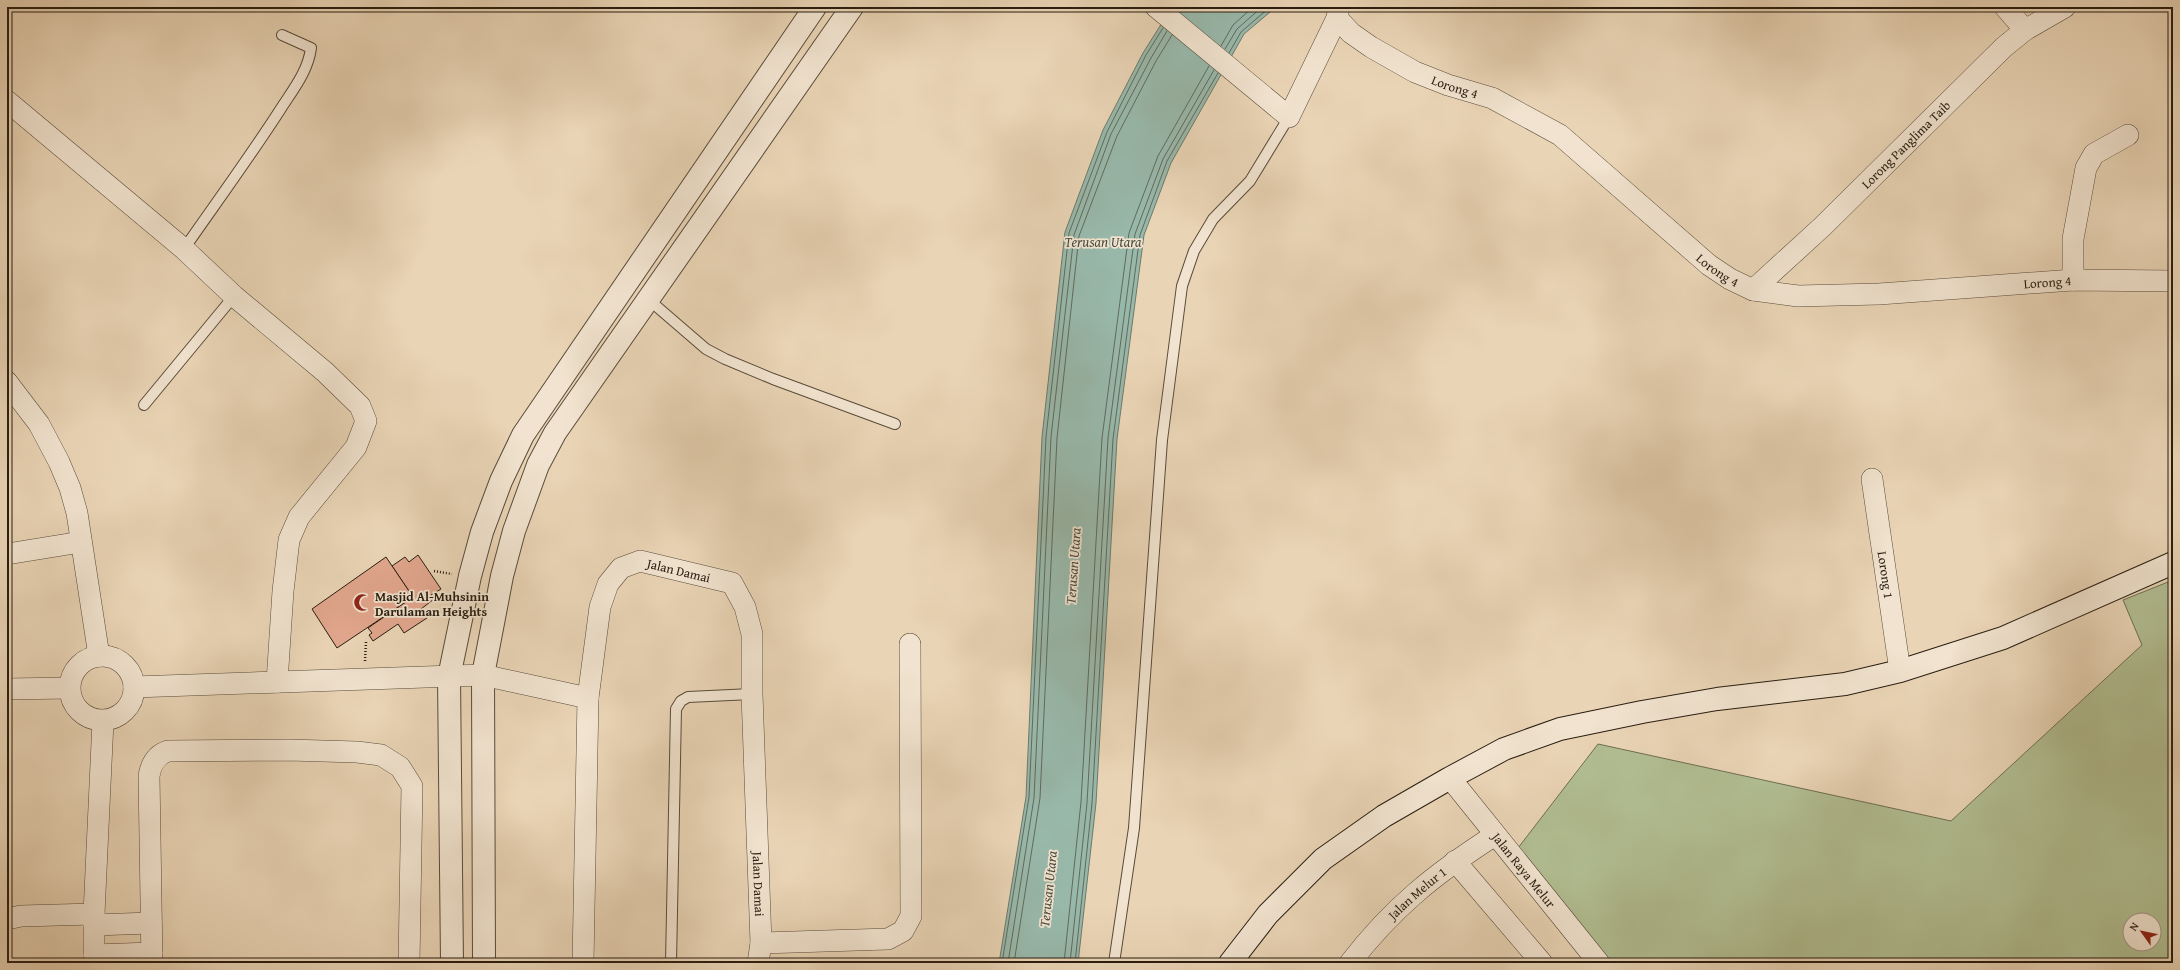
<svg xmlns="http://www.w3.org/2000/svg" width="2180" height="970" font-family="'Gentium Book Plus',serif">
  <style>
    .green { fill: #b1be92; stroke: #6d6e52; fill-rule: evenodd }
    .water { fill: #98b8aa; stroke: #6c7a6d }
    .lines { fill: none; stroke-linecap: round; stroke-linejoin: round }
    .shore { stroke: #606a5e; stroke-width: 1 }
    .building { fill: #e1a68d; stroke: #291d11 }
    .service-casing { stroke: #594b3a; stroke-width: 12 }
    .minor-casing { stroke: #594b3a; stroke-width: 22 }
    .tertiary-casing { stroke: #594b3a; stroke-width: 24 }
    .secondary-casing { stroke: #291d11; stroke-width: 24 }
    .path { stroke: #291d11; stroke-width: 2.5; stroke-dasharray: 1 2; stroke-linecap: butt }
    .service { stroke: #f1e3cf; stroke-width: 10 }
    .minor { stroke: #f1e3cf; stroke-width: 21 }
    .tertiary { stroke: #f1e3cf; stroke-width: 22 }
    .secondary { stroke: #f1e3cf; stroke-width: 22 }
    .labels { text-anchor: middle; stroke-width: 3.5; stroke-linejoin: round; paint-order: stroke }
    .street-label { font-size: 13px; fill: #291d11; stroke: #f1e3cf }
    .poi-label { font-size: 13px; font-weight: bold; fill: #291d11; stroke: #f1e3cf; text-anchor: start }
    .water-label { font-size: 14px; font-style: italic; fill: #4a4c3f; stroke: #f1e3cf }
  </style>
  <rect width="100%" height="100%" fill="#e9d4b5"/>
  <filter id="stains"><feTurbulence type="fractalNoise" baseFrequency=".005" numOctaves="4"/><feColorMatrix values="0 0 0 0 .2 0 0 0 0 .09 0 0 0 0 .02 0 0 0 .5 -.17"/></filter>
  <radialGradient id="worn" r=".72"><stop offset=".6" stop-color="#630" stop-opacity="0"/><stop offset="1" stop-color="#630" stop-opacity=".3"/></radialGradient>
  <path class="green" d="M2173,580V963H1611L1518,848L1598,744L1951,821L2142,645L2123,600ZM2130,920H2154V944H2130Z"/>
  <polygon class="water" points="1172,7 1276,7 1244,34 1171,163 1144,235 1117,439 1096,803 1078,963 999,963 1026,797 1042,437 1065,232 1103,130 1143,53"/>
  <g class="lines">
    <g class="shore">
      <polyline points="1221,46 1233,25 1253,7"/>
      <polyline points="1225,49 1237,29 1262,7"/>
      <polyline points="1229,53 1241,32 1270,7"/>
      <polyline points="1002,963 1029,797 1046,437 1069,233 1107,132 1146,55 1163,28"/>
      <polyline points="1008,963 1034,798 1051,437 1074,235 1111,134 1151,58 1167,31"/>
      <polyline points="1014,963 1040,798 1057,438 1079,236 1117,136 1156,61 1172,35"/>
      <polyline points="1064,963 1081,802 1102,438 1129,233 1158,156 1209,66"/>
      <polyline points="1070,963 1087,803 1108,438 1135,234 1163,159 1214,70"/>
      <polyline points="1075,963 1092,803 1113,439 1140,235 1167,161 1218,73"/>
    </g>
  </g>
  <g class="building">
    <polygon points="418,555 441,589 431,595 434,599 421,609 427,618 404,633 398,624 373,641 369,635 372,633 368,628 413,597 392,566 405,557 409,562"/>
    <polygon points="386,557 413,597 337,648 312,609"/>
  </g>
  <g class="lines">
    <defs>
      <g id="service">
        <path d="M184,249C216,203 249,158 280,110C292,91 308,72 311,48L282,35"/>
        <polyline points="648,299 706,349 725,359 773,379 895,424"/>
        <polyline points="144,405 234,296"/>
        <polyline points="671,963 676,709 681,701 688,697 752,694"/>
        <polyline points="1114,963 1134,828 1162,440 1182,286 1194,251 1213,219 1250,181 1289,117"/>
      </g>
      <g id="minor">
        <polyline points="1156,7 1289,117 1337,18 1339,7"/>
        <polyline points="2005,7 2025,30"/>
        <path id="s1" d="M1337,18L1351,33L1371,47L1415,72L1448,85L1492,98L1560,135L1709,265L1730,279L1753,290L1798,296L1879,294L2073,280L2173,281"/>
        <polyline points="7,101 184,249 234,296 325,372 360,406 366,421 356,447 299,517 289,540 283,591 277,682"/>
        <polyline points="2073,280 2073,239 2086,168 2094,154 2128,135"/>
        <path id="s2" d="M1753,290L1823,226L2004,47L2025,30L2065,7"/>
        <polyline points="7,382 39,424 59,462 70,488 77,513 99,656"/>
        <path id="s3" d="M1872,479L1900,671"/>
        <polyline points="7,554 81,542"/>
        <circle cx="102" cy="688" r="32"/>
        <polyline points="134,687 483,675 588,698"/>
        <polyline points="7,689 69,688"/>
        <path id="s4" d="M1450,778L1599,963"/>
        <polyline points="1455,861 1542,963"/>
        <polyline points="7,919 21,916 94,914"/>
        <polyline points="94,925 151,923"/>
        <polyline points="761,943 888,939 903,931 911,916 910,644"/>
        <polyline points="94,955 152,953"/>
        <polyline points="94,963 94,914 103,721"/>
        <path d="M152,963L149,776C151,764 156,755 168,751L289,750L357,752L381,755L400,767L412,786L409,963"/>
        <path id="s5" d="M583,963L588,698L600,607L608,584L621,568L640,561L732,583L745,607L752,634V694L761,943L758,963"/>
        <path id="s6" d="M1350,963C1393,907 1436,873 1495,835"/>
      </g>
      <g id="tertiary">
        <polyline points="452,963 449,677 470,576 482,532 501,481 523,435 815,7"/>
        <polyline points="484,963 483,675 502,576 514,531 538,465 555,433 852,7"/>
      </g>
      <polyline id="secondary" points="1230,963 1268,914 1323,859 1384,816 1450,778 1504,749 1560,729 1642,712 1717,699 1845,684 1900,671 2003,638 2173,563"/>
    </defs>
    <use href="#service" class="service-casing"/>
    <use href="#minor" class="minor-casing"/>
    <use href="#tertiary" class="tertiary-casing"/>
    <use href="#secondary" class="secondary-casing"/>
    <g class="path">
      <polyline points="434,571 452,574"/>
      <polyline points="365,661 366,642"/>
    </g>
    <use href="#service" class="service"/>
    <use href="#minor" class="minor"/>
    <use href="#tertiary" class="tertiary"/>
    <use href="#secondary" class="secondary"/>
  </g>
  <defs>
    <symbol id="mosque-bare" viewBox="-9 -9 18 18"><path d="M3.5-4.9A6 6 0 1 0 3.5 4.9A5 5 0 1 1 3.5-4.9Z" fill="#8f2418" stroke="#f1e3cf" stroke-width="2.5" paint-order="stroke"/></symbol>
  </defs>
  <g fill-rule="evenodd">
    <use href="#mosque-bare" x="350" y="590" width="25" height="25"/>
  </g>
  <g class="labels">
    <g class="street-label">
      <text dy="5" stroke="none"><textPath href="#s1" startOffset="138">Lorong 4</textPath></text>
      <text dy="5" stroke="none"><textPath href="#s2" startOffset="211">Lorong Panglima Taib</textPath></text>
      <text dy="5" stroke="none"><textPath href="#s1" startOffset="462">Lorong 4</textPath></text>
      <text dy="5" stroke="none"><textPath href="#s1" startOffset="798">Lorong 4</textPath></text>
      <text dy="5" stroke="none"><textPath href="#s5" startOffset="462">Jalan Damai</textPath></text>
      <text dy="5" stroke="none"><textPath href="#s3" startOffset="97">Lorong 1</textPath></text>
      <text dy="5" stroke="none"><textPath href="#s4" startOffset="118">Jalan Raya Melur</textPath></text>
      <text dy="5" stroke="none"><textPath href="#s5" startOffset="822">Jalan Damai</textPath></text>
      <text dy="5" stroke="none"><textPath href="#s6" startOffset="97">Jalan Melur 1</textPath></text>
    </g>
    <g class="poi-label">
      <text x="375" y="601">Masjid Al-Muhsinin<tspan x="375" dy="15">Darulaman Heights</tspan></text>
    </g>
    <g class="water-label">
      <text x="1103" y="247">Terusan Utara</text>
      <text transform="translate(1073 566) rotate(-86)" y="5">Terusan Utara</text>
      <text transform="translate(1048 889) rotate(-84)" y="5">Terusan Utara</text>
    </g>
  </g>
  <rect width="2180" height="970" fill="none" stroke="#e9d4b5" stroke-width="24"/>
  <rect x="8" y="8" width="2164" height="954" fill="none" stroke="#291d11" stroke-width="2"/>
  <rect x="12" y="12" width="2156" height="946" fill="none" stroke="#291d11"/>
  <g transform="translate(2142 932) rotate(303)"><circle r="19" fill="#f1e3cf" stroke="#a19483"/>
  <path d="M0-3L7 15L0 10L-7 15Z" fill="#8f2418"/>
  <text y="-6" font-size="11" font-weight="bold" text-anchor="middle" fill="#291d11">N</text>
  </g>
  <rect width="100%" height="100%" filter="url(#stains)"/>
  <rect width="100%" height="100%" fill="url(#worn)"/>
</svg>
